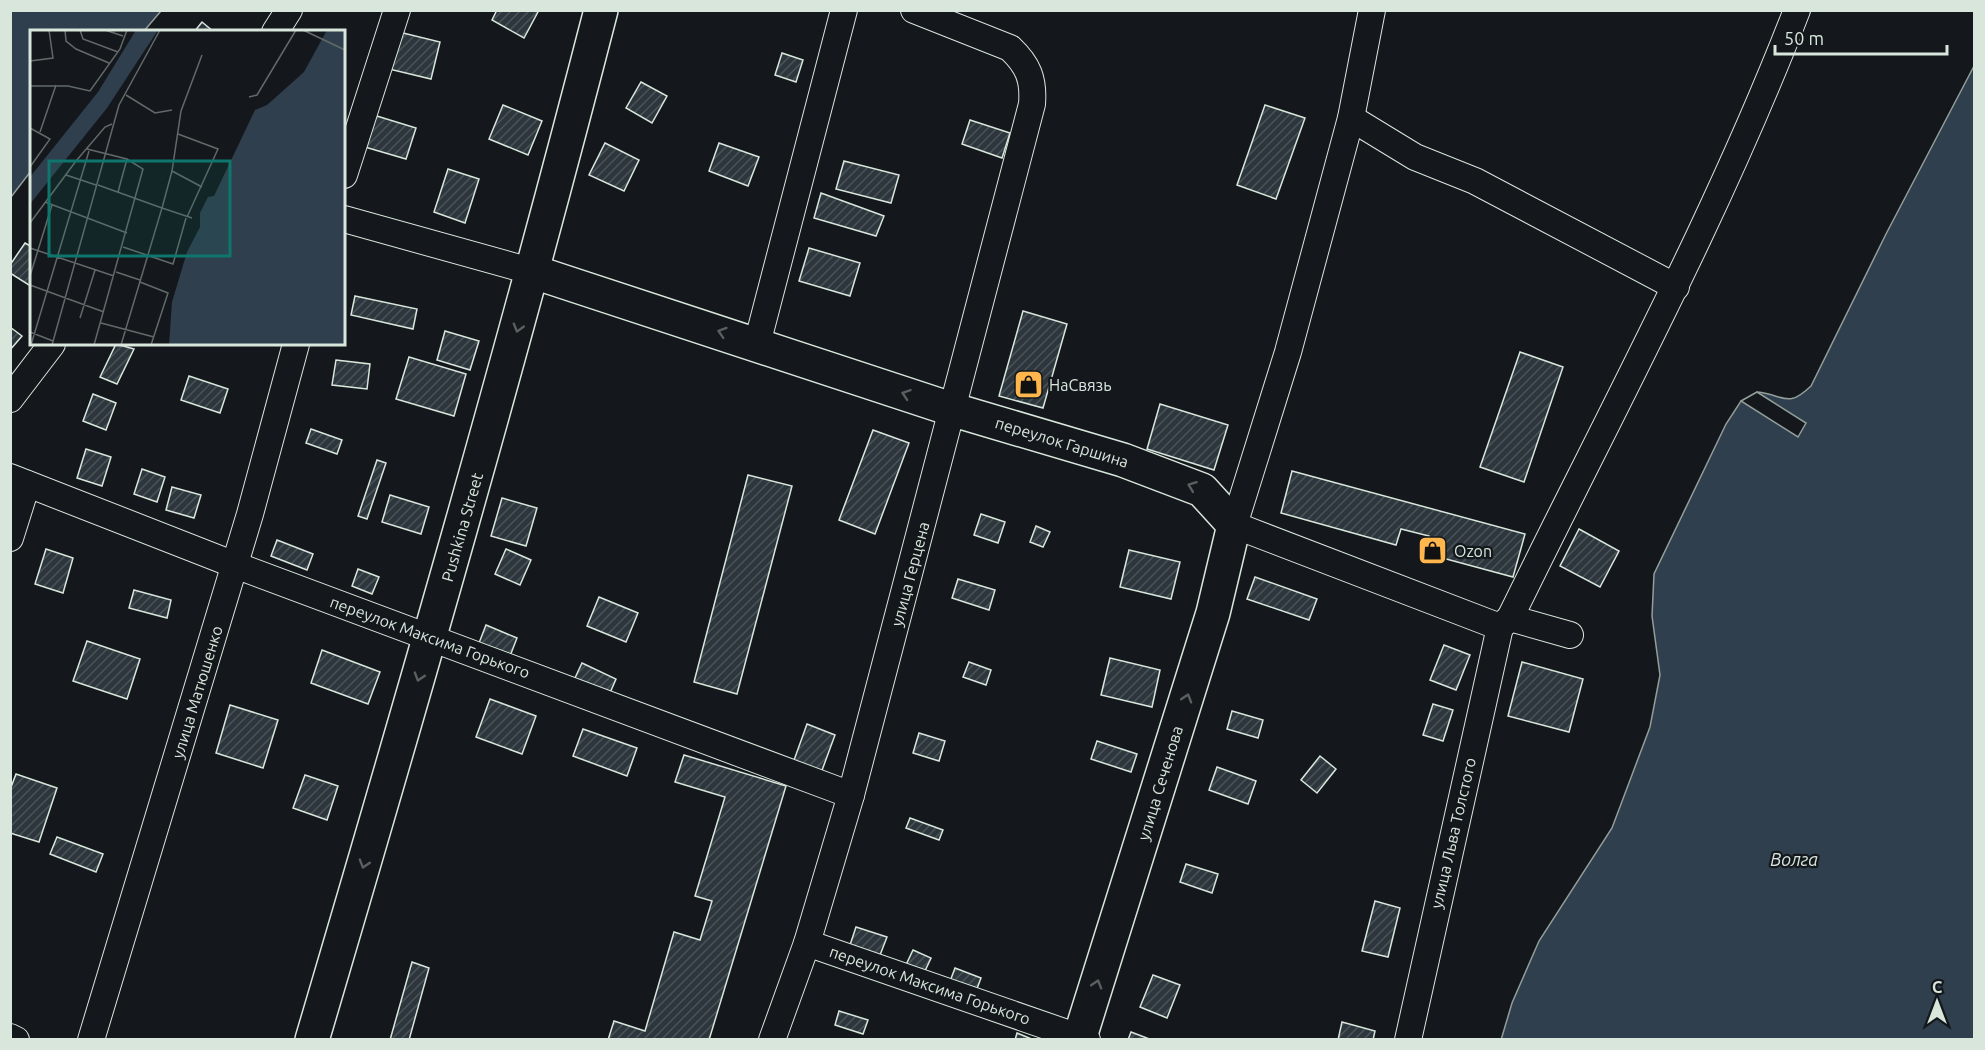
<svg xmlns="http://www.w3.org/2000/svg" width="1985" height="1050" font-family="Ubuntu,sans-serif">
  <style>
    .water { fill: #2f3f4d; stroke: #939e99; stroke-width: 1.5 }
    .pier { fill: #14181c; stroke: #939e99; stroke-width: 1.5 }
    .building { fill: url(#building-hatch); stroke: #d8e6dc; stroke-width: 1.5 }
    .lines { fill: none; stroke-linecap: round; stroke-linejoin: round }
    .minor-casing { stroke: #d8e6dc; stroke-width: 28 }
    .major-casing { stroke: #d8e6dc; stroke-width: 36 }
    .minor { stroke: #14181c; stroke-width: 26 }
    .major { stroke: #14181c; stroke-width: 33 }
    .oneway { stroke: #59605f }
    .labels { text-anchor: middle; stroke-width: 4.5; stroke-linejoin: round; paint-order: stroke }
    .poi-label { font-size: 16px; fill: #d8e6dc; stroke: #14181c; text-anchor: start }
    .street-label { font-size: 16px; fill: #d8e6dc; stroke: #14181c }
    .water-label { font-size: 18px; font-style: italic; fill: #d8e6dc; stroke: #14181c }
    .inset-river { fill: none; stroke: #2f3f4d; stroke-width: 3 }
    .inset-road { fill: none; stroke: #626a69; stroke-width: 1.5 }
    .view { fill: #0f766e; fill-opacity: 0.15; stroke: #0f766e; stroke-width: 3 }
    .inset-edge { fill: none; stroke: #d8e6dc; stroke-width: 3 }
  </style>
  <defs>
    <pattern id="building-hatch" width="6" height="6" patternUnits="userSpaceOnUse" patternTransform="scale(1.5)"><rect width="6" height="6" fill="#2c363c"/><path d="M-1 1l2-2M0 6l6-6M5 7l2-2" fill="none" stroke="#4a5358"/></pattern>
  </defs>
  <rect width="100%" height="100%" fill="#14181c"/>
  <g class="water">
    <polygon points="11,10 161,11 144,31 32,32 31,171 11,197"/>
    <path d="M1974,66V1039L1501,1040L1512,1003L1539,941L1612,828L1650,727L1660,675L1652,616L1654,574L1726,424L1741,401L1757,392C1785,395 1787,409 1811,386L1886,234Z"/>
  </g>
  <polygon class="pier" points="1757,392 1806,423 1798,437 1741,401"/>
  <g class="building">
    <polygon points="497,10 539,10 524,38 492,20"/>
    <polygon points="202,22 214,32 194,32"/>
    <polygon points="399,32 440,42 431,79 389,69"/>
    <polygon points="782,53 803,60 796,82 775,75"/>
    <polygon points="641,82 667,96 652,123 626,108"/>
    <polygon points="503,105 542,121 528,155 489,139"/>
    <polygon points="1265,105 1305,118 1276,199 1237,185"/>
    <polygon points="367,113 416,128 406,159 358,145"/>
    <polygon points="970,120 1010,133 1002,158 962,144"/>
    <polygon points="605,143 639,160 624,191 589,175"/>
    <polygon points="719,143 759,157 748,186 709,171"/>
    <polygon points="844,161 899,175 891,203 836,189"/>
    <polygon points="448,169 479,179 465,223 434,212"/>
    <polygon points="821,193 884,216 876,236 814,218"/>
    <polygon points="25,243 32,247 32,287 10,273 10,265"/>
    <polygon points="809,248 860,263 850,296 799,281"/>
    <polygon points="355,296 417,309 413,329 351,315"/>
    <polygon points="1023,311 1067,324 1043,408 999,396"/>
    <polygon points="10,327 22,336 10,350"/>
    <polygon points="445,331 479,341 470,370 437,360"/>
    <polygon points="116,344 134,349 117,384 100,377"/>
    <polygon points="1520,352 1563,367 1524,482 1480,467"/>
    <polygon points="409,357 466,374 454,416 396,399"/>
    <polygon points="336,360 370,364 367,389 332,385"/>
    <polygon points="189,376 228,389 220,413 181,400"/>
    <polygon points="93,394 116,403 106,430 83,421"/>
    <polygon points="1160,404 1228,425 1214,470 1147,449"/>
    <polygon points="311,429 342,440 337,454 306,443"/>
    <polygon points="873,430 909,443 875,534 839,520"/>
    <polygon points="86,449 111,457 102,486 77,478"/>
    <polygon points="377,460 386,463 367,519 358,516"/>
    <polygon points="142,469 165,477 157,502 134,494"/>
    <polygon points="1292,471 1525,534 1513,577 1424,553 1429,536 1401,529 1396,545 1281,513"/>
    <polygon points="748,475 792,486 737,694 694,682"/>
    <polygon points="172,487 201,495 194,518 166,510"/>
    <polygon points="390,495 429,507 421,534 382,522"/>
    <polygon points="502,498 537,508 526,546 491,536"/>
    <polygon points="981,514 1005,522 998,543 974,535"/>
    <polygon points="1036,526 1050,532 1043,547 1030,542"/>
    <polygon points="1579,529 1619,551 1600,587 1560,566"/>
    <polygon points="277,540 313,554 307,570 271,556"/>
    <polygon points="46,549 73,558 63,593 35,584"/>
    <polygon points="506,549 531,560 520,585 495,574"/>
    <polygon points="1129,550 1180,562 1171,599 1120,587"/>
    <polygon points="358,569 379,577 372,594 352,586"/>
    <polygon points="1255,577 1317,599 1309,620 1247,599"/>
    <polygon points="958,579 995,590 989,610 952,598"/>
    <polygon points="134,590 171,600 167,618 129,608"/>
    <polygon points="599,597 638,613 626,642 587,626"/>
    <polygon points="486,625 517,638 510,656 479,643"/>
    <polygon points="87,641 140,659 127,699 73,681"/>
    <polygon points="1444,645 1470,655 1456,690 1430,680"/>
    <polygon points="322,650 380,672 368,704 311,683"/>
    <polygon points="1110,658 1160,670 1152,707 1101,695"/>
    <polygon points="969,662 991,670 986,685 963,677"/>
    <polygon points="1522,662 1583,679 1569,732 1508,716"/>
    <polygon points="582,663 616,679 609,695 574,680"/>
    <polygon points="490,699 536,716 522,754 476,737"/>
    <polygon points="1433,704 1453,710 1443,741 1423,735"/>
    <polygon points="230,705 278,720 263,768 216,753"/>
    <polygon points="1232,711 1263,720 1258,738 1227,729"/>
    <polygon points="807,724 835,735 821,773 793,763"/>
    <polygon points="583,729 637,748 627,776 573,756"/>
    <polygon points="919,733 945,741 939,761 913,753"/>
    <polygon points="1097,741 1137,754 1131,772 1091,759"/>
    <polygon points="684,755 786,786 709,1040 608,1040 614,1021 645,1031 674,932 700,940 712,901 695,896 725,797 675,782"/>
    <polygon points="1320,756 1336,769 1317,793 1301,780"/>
    <polygon points="1217,767 1256,781 1248,804 1209,790"/>
    <polygon points="16,774 57,788 39,842 10,833 10,790"/>
    <polygon points="305,775 338,786 327,820 293,808"/>
    <polygon points="910,818 943,830 939,840 906,828"/>
    <polygon points="57,837 103,854 96,872 50,854"/>
    <polygon points="1186,864 1218,874 1212,893 1180,882"/>
    <polygon points="1375,901 1400,908 1388,957 1362,951"/>
    <polygon points="856,927 887,937 880,955 850,945"/>
    <polygon points="913,950 931,958 923,975 905,967"/>
    <polygon points="412,962 429,968 409,1040 390,1040"/>
    <polygon points="955,968 981,978 975,994 949,984"/>
    <polygon points="1153,975 1180,985 1167,1018 1140,1007"/>
    <polygon points="839,1011 868,1020 863,1034 835,1025"/>
    <polygon points="1342,1022 1375,1031 1373,1040 1338,1040"/>
    <polygon points="1131,1032 1152,1040 1128,1040"/>
    <polygon points="1017,1033 1034,1040 1015,1040"/>
  </g>
  <g class="lines">
    <defs>
      <g id="minor">
        <polyline points="1372,10 1351,118 1288,352 1234,525 1500,627 1510,618 1570,635"/>
        <polyline points="275,32 289,10"/>
        <polyline points="1351,118 1415,157 1475,181 1676,287"/>
        <polyline points="344,175 397,10"/>
        <polyline points="344,219 534,272"/>
        <polyline points="757,344 844,10"/>
        <polyline points="10,399 52,344"/>
        <polyline points="10,477 235,565 851,795"/>
        <polyline points="10,538 27,484"/>
        <path d="M1510,618C1608,417 1716,220 1797,10"/>
        <polyline points="807,943 1087,1040"/>
        <polyline points="10,1037 16,1040"/>
        <polyline points="91,1040 250,514 296,344"/>
        <path d="M772,1040L807,943L851,795L1032,104C1034,79 1028,65 1010,48L914,10"/>
        <polyline points="1408,1040 1500,627"/>
      </g>
      <g id="major">
        <polyline points="534,272 954,410 1123,460 1202,490 1234,525 1213,613 1079,1040"/>
        <path d="M312,1040C413,698 512,356 601,10"/>
      </g>
    </defs>
    <use href="#minor" class="minor-casing"/>
    <use href="#major" class="major-casing"/>
    <use href="#minor" class="minor"/>
    <use href="#major" class="major"/>
  </g>
  <defs><path id="oneway-chevron" d="M-2-3.5L2.5 0L-2 3.5" fill="none" stroke-width="1.6" stroke-linecap="round" stroke-linejoin="round" transform="scale(1.5)"/></defs>
  <g class="oneway">
    <use href="#oneway-chevron" transform="translate(518 328) rotate(106)"/>
    <use href="#oneway-chevron" transform="translate(722 332) rotate(-162)"/>
    <use href="#oneway-chevron" transform="translate(906 394) rotate(-161)"/>
    <use href="#oneway-chevron" transform="translate(1192 486) rotate(-159)"/>
    <use href="#oneway-chevron" transform="translate(419 677) rotate(107)"/>
    <use href="#oneway-chevron" transform="translate(1187 698) rotate(-73)"/>
    <use href="#oneway-chevron" transform="translate(364 864) rotate(107)"/>
    <use href="#oneway-chevron" transform="translate(1097 984) rotate(-73)"/>
  </g>
  <defs>
    <symbol id="shop-square" viewBox="-11 -11 22 22"><rect x="-9" y="-9" width="18" height="18" rx="4" fill="#ffb74d" stroke="#14181c"/><path d="M-5-2.5h2.3a2.7 3.5 0 0 1 5.4 0H5L5.5 6h-11ZM-1.5-2.5h3a1.5 2.3 0 0 0-3 0Z" fill="#111"/></symbol>
  </defs>
  <g fill-rule="evenodd">
    <use href="#shop-square" x="1012" y="368" width="33" height="33"/>
    <use href="#shop-square" x="1416" y="534" width="33" height="33"/>
  </g>
  <g class="labels">
    <g class="poi-label">
      <text x="1049" y="391">НаСвязь</text>
      <text x="1454" y="557">Ozon</text>
    </g>
    <g class="street-label">
      <text transform="translate(1062 442) rotate(17)" y="6">переулок Гаршина</text>
      <text transform="translate(462 527) rotate(-74)" y="6">Pushkina Street</text>
      <text transform="translate(910 574) rotate(-75)" y="6">улица Герцена</text>
      <text transform="translate(430 637) rotate(20)" y="6">переулок Максима Горького</text>
      <text transform="translate(197 692) rotate(-73)" y="6">улица Матюшенко</text>
      <text transform="translate(1160 783) rotate(-73)" y="6">улица Сеченова</text>
      <text transform="translate(1453 833) rotate(-77)" y="6">улица Льва Толстого</text>
      <text transform="translate(930 985) rotate(19)" y="6">переулок Максима Горького</text>
    </g>
    <g class="water-label">
      <text x="1794" y="866">Волга</text>
    </g>
  </g>
  <g transform="translate(30 30)">
    <rect width="315" height="315" fill="#14181c"/>
    <path d="M106,0H128L77,78L0,174V147L68,62ZM297,0H315V315H139L142,272L157,222L170,197V183L178,167L184,166L225,80L237,75L274,42Z" fill="#2f3f4d"/>
    <path class="inset-river" d="M258,315L286,217L315,157"/>
    <path class="inset-road" d="M35,0L36,11L46,19L79,33M50,0L53,9L88,22M75,0L93,6M273,0L315,20M0,31L23,28L19,0M0,56H38L60,61L90,19L97,0M96,65L125,83L142,80M219,67L227,65L266,0M0,98L20,109L0,137M10,102L26,55M148,104L188,119L157,187M57,119L97,129L113,139L64,315M142,141L172,157M36,145L66,155M68,155L132,178L91,315M88,162L97,129M15,172L97,203M162,188L132,178L142,141L151,81L172,25M0,193L46,131L75,97L82,94M93,217L143,234L156,188M0,218L84,246M86,242L110,250M0,246L22,175M110,252L138,263L121,315M0,255L74,282M50,288L65,240M71,293L124,307M0,302L23,311M1,315L59,121M22,315L89,75L130,0"/>
    <path class="view" d="M19,131H200V226H19Z"/>
    <rect width="315" height="315" class="inset-edge"/>
  </g>
  <rect width="1985" height="1050" fill="none" stroke="#d8e6dc" stroke-width="24"/>
  <g transform="translate(1937 1002)" stroke="#14181c" stroke-width="4.5" paint-order="stroke">
  <path d="M0-4.5L10 22L0 15L-10 22Z" fill="#d8e6dc"/>
  <text y="-9" font-size="16" font-weight="bold" text-anchor="middle" fill="#d8e6dc">С</text>
  </g>
  <path d="M1775 45v9h172v-9" fill="none" stroke="#d8e6dc" stroke-width="3"/>
  <text x="1784" y="45" font-size="18" fill="#d8e6dc" stroke="#14181c" stroke-width="4.5" paint-order="stroke">50 m</text>
</svg>
